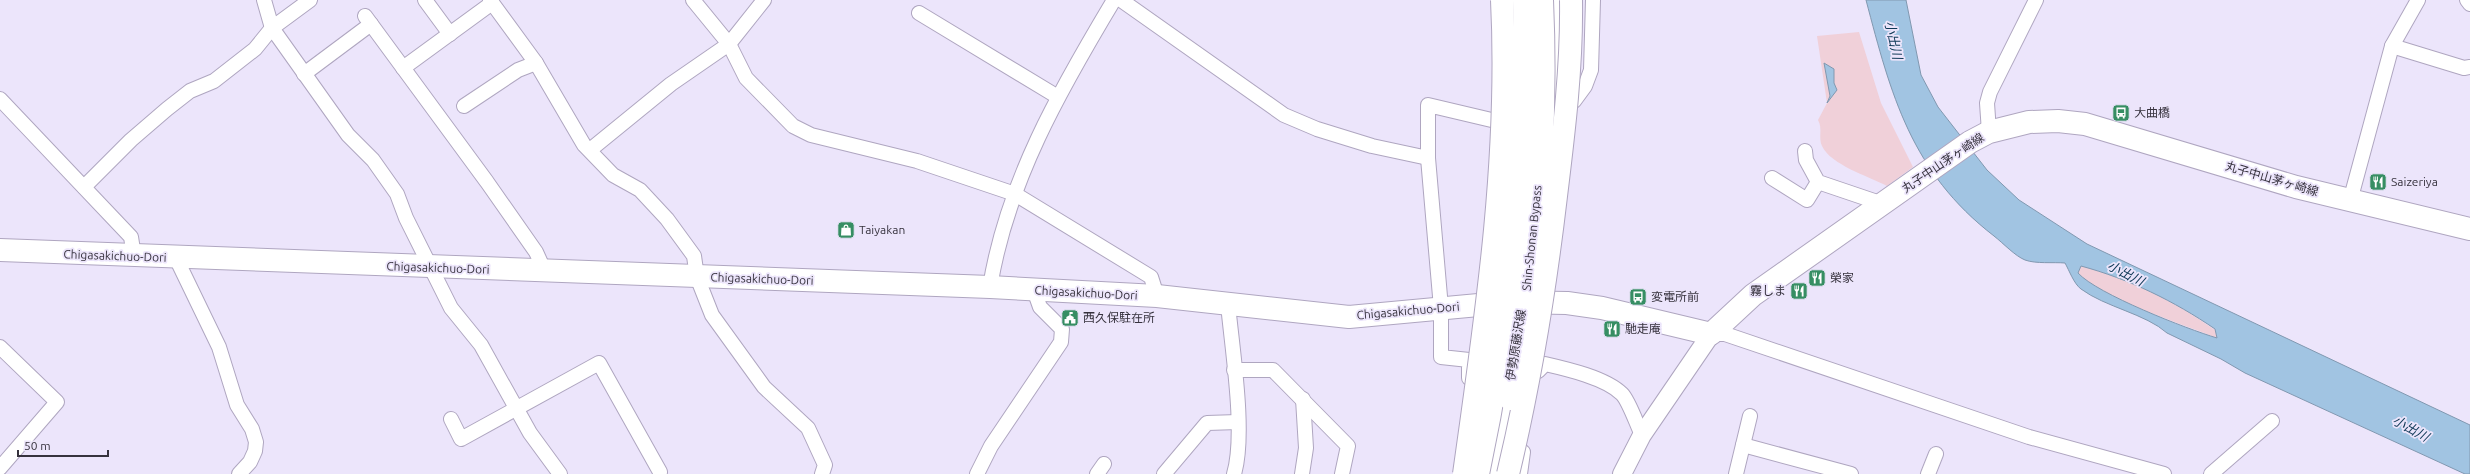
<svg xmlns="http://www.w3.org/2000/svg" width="2470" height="474" font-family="Ubuntu,'Noto Sans JP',sans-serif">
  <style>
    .green { fill: #f0d0d9 }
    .water { fill: #a1c4e2; stroke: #8198b0; fill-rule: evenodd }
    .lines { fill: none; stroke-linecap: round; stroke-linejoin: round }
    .minor-casing { stroke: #afa6c0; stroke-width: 16 }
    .tertiary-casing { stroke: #afa6c0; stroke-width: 20 }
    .primary-casing { stroke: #afa6c0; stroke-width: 24 }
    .minor { stroke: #fff; stroke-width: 14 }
    .tertiary { stroke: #fff; stroke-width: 18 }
    .primary { stroke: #fff; stroke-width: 22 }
    .motorway-bridge-casing { stroke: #afa6c0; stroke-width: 24; stroke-linecap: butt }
    .motorway-bridge { stroke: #fff; stroke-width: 22 }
    .labels { text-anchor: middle; stroke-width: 3.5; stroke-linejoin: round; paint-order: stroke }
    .poi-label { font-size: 12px; fill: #36323d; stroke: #ece5fb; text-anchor: start }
    .street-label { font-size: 12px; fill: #36323d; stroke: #ece5fb }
    .water-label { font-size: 13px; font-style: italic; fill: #0d3755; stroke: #ece5fb }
  </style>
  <rect width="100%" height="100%" fill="#ece5fb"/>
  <g class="green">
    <path d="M1859,32L1881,103L1913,167L1887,186C1868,176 1831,165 1822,146C1818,137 1823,129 1818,120L1827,103L1817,36Z"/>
    <path d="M2081,266C2129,279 2174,301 2215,330L2217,338C2183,324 2100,298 2078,273Z"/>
  </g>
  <g class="water">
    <path d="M1866,0H1906L1921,75L1938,107L1987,170L2019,200L2087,244L2470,425V474H2465L2245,373L2221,359L2167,333C2146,314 2105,307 2081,289C2074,284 2069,270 2065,263C2053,262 2036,264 2025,260C2015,256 2003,243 1994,236C1911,172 1891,95 1866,0ZM2081,266C2129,279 2174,301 2215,329L2217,338C2187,329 2097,294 2078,273Z"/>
    <polygon points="1824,63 1834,69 1834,83 1837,90 1827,103 1830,96"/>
  </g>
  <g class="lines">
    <defs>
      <g id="minor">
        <polyline points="264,0 272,28 348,135 373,160 397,194 406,218 451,308 481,345 530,433 560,474"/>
        <polyline points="425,0 450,34"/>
        <polyline points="490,0 536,63 584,145 613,175 640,190 667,219 694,256 697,277 712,315 764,387 808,428 825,465 822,474"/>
        <polyline points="693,0 729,44 746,78 793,126 811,135 917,161 1015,194 1151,277 1157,296"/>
        <polyline points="1121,0 1284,115 1317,129 1372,146 1428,158"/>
        <polyline points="2467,0 2470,4"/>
        <polyline points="919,13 1058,97"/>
        <polyline points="365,16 487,182 536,252 545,272"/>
        <polyline points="2392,46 2464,68 2470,67"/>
        <polyline points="403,68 492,3"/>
        <polyline points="304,74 371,24"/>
        <polyline points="0,99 131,237 134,256"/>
        <polyline points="1574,101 1585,86 1591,70 1593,0"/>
        <polyline points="464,106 518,70 536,63"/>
        <polyline points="1989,132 1987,103 1990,92 2036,0"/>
        <polyline points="590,150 671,84 729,44 764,0"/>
        <polyline points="1805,151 1806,160 1818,182 1883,204"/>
        <polyline points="1772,178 1807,200 1818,182"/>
        <polyline points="84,187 131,140 167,109 190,91 214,81 255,49 272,28 310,0"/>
        <polyline points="2350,201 2392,46 2418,0"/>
        <polyline points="176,258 219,347 237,405 252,429 256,442 255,451 250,462 239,474"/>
        <path d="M990,287C1007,182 1060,90 1114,0"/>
        <path d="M1228,304C1232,349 1246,433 1234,474"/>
        <polyline points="1711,334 1725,334 2029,437 2164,474"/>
        <polyline points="0,347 57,402 0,468"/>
        <path d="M1526,369L1538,371L1545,364C1567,369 1606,378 1622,394C1629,401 1637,425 1642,435"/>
        <polyline points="1234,370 1273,370 1348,446 1342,474"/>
        <polyline points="1469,378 1469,360 1441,357 1441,308 1428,158 1428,105 1500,122"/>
        <polyline points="451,419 461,439 599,363 660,472"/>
        <polyline points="1743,445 1851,474"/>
        <polyline points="977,474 991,446 1061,342 1062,329 1040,307 1034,290"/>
        <polyline points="1097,474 1104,464"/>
        <polyline points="1164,474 1207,423 1238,422"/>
        <polyline points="1302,474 1306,448 1303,399"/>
        <polyline points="1520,474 1523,452"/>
        <polyline points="1736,474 1750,416"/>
        <polyline points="1928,474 1936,454"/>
        <polyline points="2211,474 2272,421"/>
      </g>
      <polyline id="tertiary" points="1622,474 1642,435 1711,334"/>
      <g id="primary">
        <polyline points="1552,93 1558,0"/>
        <polyline points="0,250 990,287 1157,296 1349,317 1511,302 1567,303 1602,308 1711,334 1753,295 1970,142 1989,132 2029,122 2058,121 2085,124 2296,187 2470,229"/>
        <polyline points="1491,474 1510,380"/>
      </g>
    </defs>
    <use href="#minor" class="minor-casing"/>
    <use href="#tertiary" class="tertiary-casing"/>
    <use href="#primary" class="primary-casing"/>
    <use href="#minor" class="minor"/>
    <use href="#tertiary" class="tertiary"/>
    <use href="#primary" class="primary"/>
    <defs>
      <g id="motorway-bridge">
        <path d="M1510,399C1536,269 1548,132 1542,0"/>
        <path d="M1464,474C1486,318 1510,158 1502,0"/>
        <path d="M1478,474C1511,319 1528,159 1524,0"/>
        <path d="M1508,474C1530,382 1545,290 1556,196C1564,131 1572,66 1571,0"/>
      </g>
    </defs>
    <use href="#motorway-bridge" class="motorway-bridge-casing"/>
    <use href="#motorway-bridge" class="motorway-bridge"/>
  </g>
  <defs>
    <symbol id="bus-square" viewBox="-11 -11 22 22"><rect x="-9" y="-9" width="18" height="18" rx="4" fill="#368e63" stroke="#ece5fb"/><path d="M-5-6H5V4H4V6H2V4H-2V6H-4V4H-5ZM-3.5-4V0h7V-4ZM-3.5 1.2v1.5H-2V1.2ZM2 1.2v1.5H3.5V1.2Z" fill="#fff"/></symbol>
    <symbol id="restaurant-square" viewBox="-11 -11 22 22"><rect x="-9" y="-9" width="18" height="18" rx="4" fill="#368e63" stroke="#ece5fb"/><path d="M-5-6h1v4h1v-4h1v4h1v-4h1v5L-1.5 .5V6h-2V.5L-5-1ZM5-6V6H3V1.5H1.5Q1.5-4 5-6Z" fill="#fff"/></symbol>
    <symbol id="shop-square" viewBox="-11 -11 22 22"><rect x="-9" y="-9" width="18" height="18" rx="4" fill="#368e63" stroke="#ece5fb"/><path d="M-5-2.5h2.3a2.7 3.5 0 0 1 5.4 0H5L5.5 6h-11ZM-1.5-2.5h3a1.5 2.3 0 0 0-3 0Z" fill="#fff"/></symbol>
    <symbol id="civic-square" viewBox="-11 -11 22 22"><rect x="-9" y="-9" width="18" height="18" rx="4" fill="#368e63" stroke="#ece5fb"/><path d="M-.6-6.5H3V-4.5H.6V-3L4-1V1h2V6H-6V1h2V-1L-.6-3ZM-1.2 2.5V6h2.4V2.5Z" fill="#fff"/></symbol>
  </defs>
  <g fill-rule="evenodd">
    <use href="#bus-square" x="2111" y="103" width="20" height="20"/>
    <use href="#restaurant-square" x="2368" y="172" width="20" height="20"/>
    <use href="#shop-square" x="836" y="220" width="20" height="20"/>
    <use href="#restaurant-square" x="1807" y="268" width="20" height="20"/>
    <use href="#restaurant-square" x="1789" y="281" width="20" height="20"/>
    <use href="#bus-square" x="1628" y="287" width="20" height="20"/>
    <use href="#civic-square" x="1060" y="308" width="20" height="20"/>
    <use href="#restaurant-square" x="1602" y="319" width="20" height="20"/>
  </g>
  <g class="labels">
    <g class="poi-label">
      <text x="2134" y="117">大曲橋</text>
      <text x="2391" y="186">Saizeriya</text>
      <text x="859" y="234">Taiyakan</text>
      <text x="1830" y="282">榮家</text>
      <text x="1786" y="295" text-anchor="end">霧しま</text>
      <text x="1651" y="301">変電所前</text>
      <text x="1083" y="322">西久保駐在所</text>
      <text x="1625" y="333">馳走庵</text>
    </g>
    <g class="street-label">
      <text transform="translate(1943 163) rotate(-34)" y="4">丸子中山茅ヶ崎線</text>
      <text transform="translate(2272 179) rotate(16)" y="4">丸子中山茅ヶ崎線</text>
      <text transform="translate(1532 238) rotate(-84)" y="4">Shin-Shonan Bypass</text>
      <text transform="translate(115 256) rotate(2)" y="4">Chigasakichuo-Dori</text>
      <text transform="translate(438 268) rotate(2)" y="4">Chigasakichuo-Dori</text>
      <text transform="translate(762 279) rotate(2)" y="4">Chigasakichuo-Dori</text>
      <text transform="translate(1086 293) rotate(3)" y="4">Chigasakichuo-Dori</text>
      <text transform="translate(1408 311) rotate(-5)" y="4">Chigasakichuo-Dori</text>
      <text transform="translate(1516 345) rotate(-81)" y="4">伊勢原藤沢線</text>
    </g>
    <g class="water-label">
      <text transform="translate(1894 40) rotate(77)" y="5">小出川</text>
      <text transform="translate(2126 273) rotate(27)" y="5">小出川</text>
      <text transform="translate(2411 428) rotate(29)" y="5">小出川</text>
    </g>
  </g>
  <path d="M18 450v6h90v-6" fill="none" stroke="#36323d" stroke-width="2"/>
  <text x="24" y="450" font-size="12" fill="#36323d" stroke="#ece5fb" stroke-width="3" paint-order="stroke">50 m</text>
</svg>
